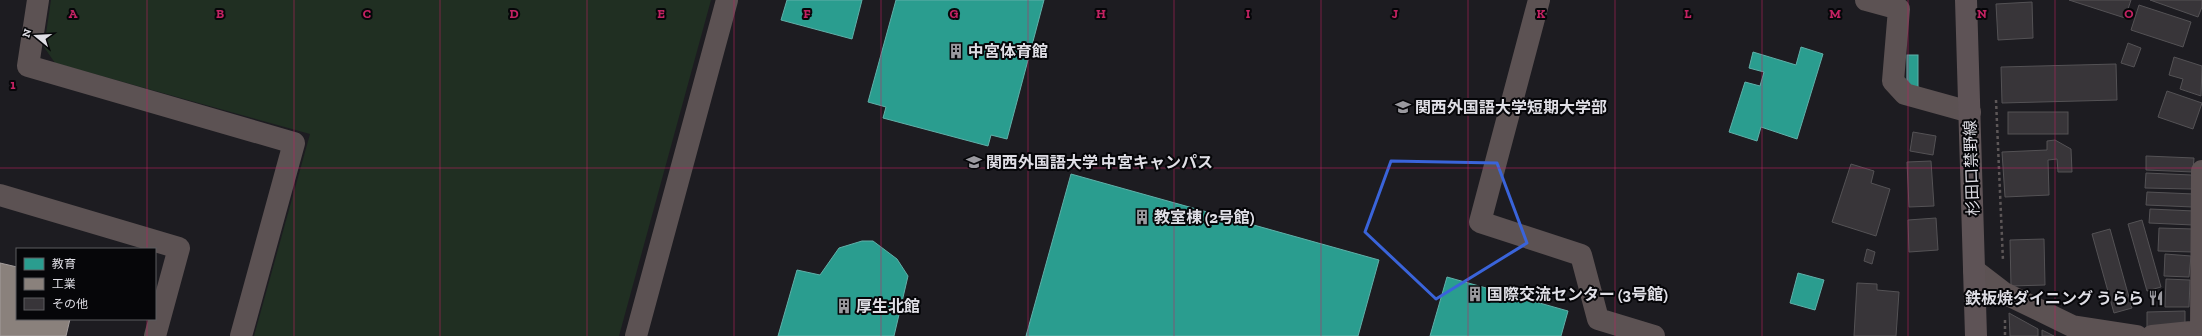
<svg xmlns="http://www.w3.org/2000/svg" width="2202" height="336" font-family="'Zilla Slab','Noto Sans JP',serif">
  <style>
    .green { fill: #202f22 }
    .schools { fill: #2a9d8f; stroke: #60b0a9 }
    .industry { fill: #8a817c; stroke: #a49d9c }
    .building { fill: #383539; stroke: #545255 }
    .lines { fill: none; stroke-linecap: round; stroke-linejoin: round }
    .path { stroke: #5d5758; stroke-width: 2.5; stroke-dasharray: 3 3; stroke-linecap: butt }
    .minor { stroke: #5c5253; stroke-width: 22 }
    .major { stroke: #5e5356; stroke-width: 22 }
    .marked { fill: none; stroke: #3a64da; stroke-width: 3; stroke-linejoin: round }
    .grid { fill: none; stroke: #c32262; stroke-width: 1; stroke-opacity: 0.55 }
    .labels { text-anchor: middle; stroke-width: 4; stroke-linejoin: round; paint-order: stroke }
    .poi-label { font-size: 16px; font-weight: bold; fill: #dfdee5; stroke: #060609; text-anchor: start }
    .street-label { font-size: 16px; fill: #dfdee5; stroke: #060609 }
    .grid-label { font-size: 13px; text-anchor: middle; font-weight: bold; fill: #c32262; stroke: #060609; stroke-width: 4; stroke-linejoin: round; paint-order: stroke }
  </style>
  <rect width="100%" height="100%" fill="#1d1c21"/>
  <polygon class="green" points="51,0 711,0 619,336 254,336 310,134 55,63 44,47"/>
  <g class="schools">
    <polygon points="787,0 862,0 852,39 781,20"/>
    <polygon points="896,0 1044,0 1007,139 991,135 988,146 883,118 886,107 868,102"/>
    <polygon points="1801,47 1823,54 1797,139 1761,127 1757,141 1729,132 1745,82 1760,86 1764,72 1749,68 1753,52 1796,65"/>
    <rect x="1907" y="55" width="11" height="32"/>
    <polygon points="1071,174 1379,260 1358,336 1026,336"/>
    <polygon points="862,241 873,241 897,259 908,276 894,336 778,336 797,270 820,275 839,248"/>
    <polygon points="1798,273 1824,280 1815,310 1790,303"/>
    <polygon points="1447,277 1568,311 1561,336 1430,336"/>
  </g>
  <polygon class="industry" points="0,263 17,267 17,319 70,319 66,336 0,336"/>
  <g class="building">
    <polygon points="2069,0 2131,0 2125,18"/>
    <polygon points="2150,0 2202,0 2202,7 2198,17"/>
    <polygon points="2032,2 2033,38 1998,40 1996,4"/>
    <polygon points="2139,5 2191,22 2183,47 2131,30"/>
    <polygon points="2128,43 2141,48 2134,67 2121,63"/>
    <polygon points="2174,57 2202,66 2201,96 2180,89 2183,79 2169,75"/>
    <polygon points="2116,64 2117,100 2002,103 2001,67"/>
    <polygon points="2167,91 2202,103 2193,129 2158,117"/>
    <rect x="2008" y="112" width="60" height="22"/>
    <polygon points="1913,132 1936,136 1933,155 1910,151"/>
    <polygon points="2055,140 2071,149 2072,172 2058,172 2057,159 2048,160 2049,195 2005,197 2002,152 2047,150 2047,141"/>
    <polygon points="2146,156 2194,158 2193,172 2146,170"/>
    <polygon points="1931,161 1934,206 1909,207 1907,162"/>
    <polygon points="1851,164 1874,171 1871,183 1890,189 1876,236 1832,222"/>
    <polygon points="2146,173 2192,175 2192,189 2145,188"/>
    <polygon points="2147,192 2194,194 2193,207 2146,205"/>
    <polygon points="2150,209 2194,211 2193,225 2149,223"/>
    <polygon points="1936,218 1938,250 1909,252 1908,220"/>
    <polygon points="2142,220 2161,287 2147,291 2128,224"/>
    <polygon points="2159,228 2194,229 2193,252 2158,251"/>
    <polygon points="2110,229 2132,308 2114,313 2092,234"/>
    <polygon points="2044,239 2045,285 2011,286 2010,240"/>
    <polygon points="1867,249 1875,252 1872,264 1864,261"/>
    <polygon points="2165,254 2191,256 2189,277 2164,276"/>
    <polygon points="2166,279 2190,280 2189,307 2165,307"/>
    <polygon points="1857,283 1877,284 1877,290 1899,292 1896,336 1854,336"/>
    <polygon points="2185,311 2185,326 2147,328 2147,312"/>
    <polygon points="2009,313 2038,329 2038,336 2010,336"/>
    <polygon points="2042,330 2054,336 2042,336"/>
  </g>
  <g class="lines">
    <g class="path">
      <polyline points="1996,100 2003,261"/>
      <polyline points="2005,320 2005,336"/>
    </g>
    <g class="minor">
      <polyline points="38,0 28,66 294,143 241,336"/>
      <polyline points="1539,0 1480,222 1581,255 1598,319 1654,336"/>
      <polyline points="1866,0 1899,9 1893,81 1905,94 1970,112"/>
      <polyline points="0,195 179,248 155,336"/>
      <polyline points="1974,270 2004,293 2072,326 2137,336"/>
      <polyline points="636,336 727,0"/>
      <polyline points="2152,336 2201,331 2202,171"/>
    </g>
    <polyline class="major" points="1966,0 1976,336"/>
  </g>
  <path class="marked" d="M1391,161L1497,163L1527,243L1436,299L1365,232Z"/>
  <path class="grid" d="M147,0V249M294,0V336M440,0V336M587,0V336M734,0V336M881,0V336M1028,0V336M1174,0V336M1321,0V336M1468,0V336M1615,0V336M1762,0V336M1908,0V336M2055,0V336M0,168H2202M147,319V336"/>
  <defs>
    <symbol id="building-bare" viewBox="-9 -9 18 18"><path d="M-4-6H4V6H1V3H-1V6H-4ZM-2.5-4.3h1.7v1.8h-1.7ZM.8-4.3h1.7v1.8H.8ZM-2.5-1h1.7V.8h-1.7ZM.8-1h1.7V.8H.8Z" fill="#9b9aa0" stroke="#060609" stroke-width="2.5" paint-order="stroke"/></symbol>
    <symbol id="university-bare" viewBox="-9 -9 18 18"><path d="M0-5L7-2L0 1L-7-2ZM-4 1L0 2.5L4 1V4Q0 6-4 4Z" fill="#9b9aa0" stroke="#060609" stroke-width="2.5" paint-order="stroke"/></symbol>
    <symbol id="restaurant-bare" viewBox="-9 -9 18 18"><path d="M-5-6h1v4h1v-4h1v4h1v-4h1v5L-1.5 .5V6h-2V.5L-5-1ZM5-6V6H3V1.5H1.5Q1.5-4 5-6Z" fill="#9b9aa0" stroke="#060609" stroke-width="2.5" paint-order="stroke"/></symbol>
  </defs>
  <g fill-rule="evenodd">
    <use href="#building-bare" x="945" y="40" width="22" height="22"/>
    <use href="#university-bare" x="1392" y="96" width="22" height="22"/>
    <use href="#university-bare" x="963" y="151" width="22" height="22"/>
    <use href="#building-bare" x="1131" y="206" width="22" height="22"/>
    <use href="#building-bare" x="1464" y="283" width="22" height="22"/>
    <use href="#restaurant-bare" x="2145" y="287" width="22" height="22"/>
    <use href="#building-bare" x="833" y="295" width="22" height="22"/>
  </g>
  <g class="labels">
    <g class="poi-label">
      <text x="968" y="57">中宮体育館</text>
      <text x="1415" y="113">関西外国語大学短期大学部</text>
      <text x="986" y="168">関西外国語大学 中宮キャンパス</text>
      <text x="1154" y="223">教室棟 (2号館)</text>
      <text x="1487" y="300">国際交流センター (3号館)</text>
      <text x="2144" y="304" text-anchor="end">鉄板焼ダイニング うらら</text>
      <text x="856" y="312">厚生北館</text>
    </g>
    <g class="street-label">
      <text transform="translate(1971 168) rotate(-92)" y="6">杉田口禁野線</text>
    </g>
  </g>
  <g class="grid-label">
    <text x="73" y="18">A</text>
    <text x="220" y="18">B</text>
    <text x="367" y="18">C</text>
    <text x="514" y="18">D</text>
    <text x="661" y="18">E</text>
    <text x="807" y="18">F</text>
    <text x="954" y="18">G</text>
    <text x="1101" y="18">H</text>
    <text x="1248" y="18">I</text>
    <text x="1395" y="18">J</text>
    <text x="1541" y="18">K</text>
    <text x="1688" y="18">L</text>
    <text x="1835" y="18">M</text>
    <text x="1982" y="18">N</text>
    <text x="2129" y="18">O</text>
    <text x="13" y="89">1</text>
  </g>
  <rect x="16" y="248" width="140" height="72" fill="#060609" stroke="#5d5c61"/>
  <rect x="24" y="258" width="20" height="12" fill="#2a9d8f" stroke="#5d5c61"/>
  <text x="52" y="268" font-size="12" fill="#dfdee5">教育</text>
  <rect x="24" y="278" width="20" height="12" fill="#8a817c" stroke="#5d5c61"/>
  <text x="52" y="288" font-size="12" fill="#dfdee5">工業</text>
  <rect x="24" y="298" width="20" height="12" fill="#383539" stroke="#5d5c61"/>
  <text x="52" y="308" font-size="12" fill="#dfdee5">その他</text>
  <g transform="translate(36 36) rotate(288)" stroke="#060609" stroke-width="3" paint-order="stroke">
  <path d="M0-3L7 15L0 10L-7 15Z" fill="#dfdee5"/>
  <text y="-6" font-size="11" font-weight="bold" text-anchor="middle" fill="#dfdee5">N</text>
  </g>
</svg>
